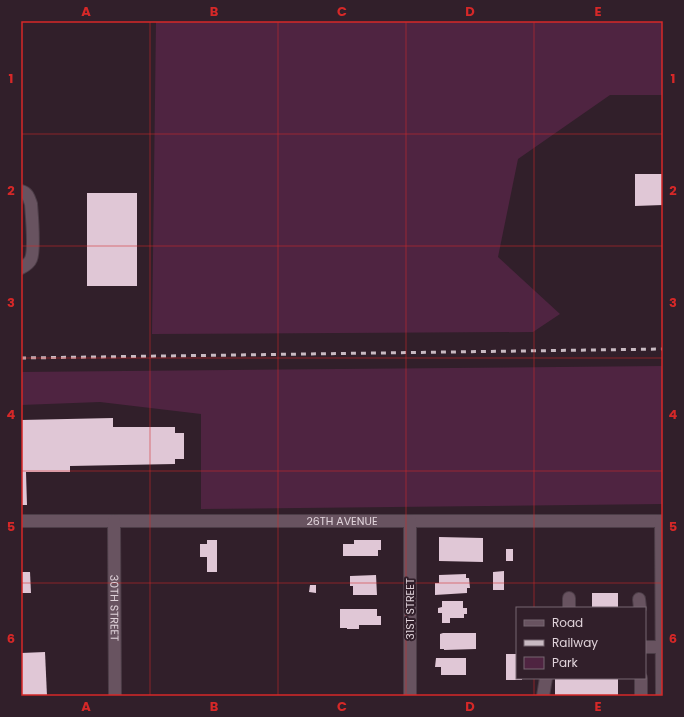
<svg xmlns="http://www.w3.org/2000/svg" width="684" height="717" font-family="Poppins,sans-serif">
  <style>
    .green { fill: #4f2441 }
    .building { fill: #e0c7d6 }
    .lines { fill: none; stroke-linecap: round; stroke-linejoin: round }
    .minor-casing { stroke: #4c3d47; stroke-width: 14 }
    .minor { stroke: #685360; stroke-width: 12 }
    .rail { stroke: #c8bac2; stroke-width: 3; stroke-dasharray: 5 5; stroke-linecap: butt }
    .grid { fill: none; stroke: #d62828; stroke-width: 1; stroke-opacity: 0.55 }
    .labels { text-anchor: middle; stroke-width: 4; stroke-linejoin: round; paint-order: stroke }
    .street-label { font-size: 11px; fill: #e0d3da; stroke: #311f2a }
    .neatline { fill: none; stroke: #d62828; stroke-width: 1.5 }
    .grid-label { font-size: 13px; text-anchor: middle; font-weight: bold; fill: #d62828 }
  </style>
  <rect width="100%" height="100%" fill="#311f2a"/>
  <g class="green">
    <polygon points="156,21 663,21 663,95 610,95 518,159 498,257 560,314 533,332 152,334"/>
    <polygon points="663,366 663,504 201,509 201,414 100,402 21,405 21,372"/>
  </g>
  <g class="building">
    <polygon points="635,174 663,174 663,205 635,206"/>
    <rect x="87" y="193" width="50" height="93"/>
    <polygon points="113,418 113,427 175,427 175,433 184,433 184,459 175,459 175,464 70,466 70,472 26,472 27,505 21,505 21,420"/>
    <polygon points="439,537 483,538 483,562 439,561"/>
    <polygon points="207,540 217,540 217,572 207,572 207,557 200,557 200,544 207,544"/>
    <polygon points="354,540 381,540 381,550 378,550 378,556 343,556 343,544 354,544"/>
    <rect x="506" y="549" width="7" height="12"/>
    <polygon points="504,571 504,590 493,590 493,572"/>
    <polygon points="21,572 30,572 31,593 21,593"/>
    <polygon points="466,574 466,578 469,578 470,588 467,588 467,593 435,595 435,583 439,583 439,575"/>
    <polygon points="376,575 377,595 353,595 353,586 350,586 350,576"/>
    <polygon points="310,585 316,585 316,593 309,592"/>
    <rect x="592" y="593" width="26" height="15"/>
    <polygon points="442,601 463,601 463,608 467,608 467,614 464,614 464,618 450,618 450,623 442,623 442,613 438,613 438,608 442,607"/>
    <polygon points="340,609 377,609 377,616 381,616 381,625 359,625 359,629 347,629 347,628 340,628"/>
    <polygon points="443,633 476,633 476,649 444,650 444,649 440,649 440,634"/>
    <polygon points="45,652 47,696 21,696 21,653"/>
    <polygon points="506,654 517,654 517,678 522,678 522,680 506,680"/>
    <polygon points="436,658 466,658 466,675 441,675 441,667 435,667"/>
    <rect x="555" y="678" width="63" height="18"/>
  </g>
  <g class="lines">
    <defs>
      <g id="minor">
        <path d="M21,191C28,193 29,198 31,204C32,217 35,249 31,259C29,264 25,266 21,268"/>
        <path id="s1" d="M21,521H663"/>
        <path id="s2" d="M114,521L115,696"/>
        <polyline points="410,521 410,696"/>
        <polyline points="661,521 662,696"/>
        <polyline points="639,599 640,608"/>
        <polyline points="569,608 569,598"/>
        <polyline points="645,647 662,647"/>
        <polyline points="641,678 641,696"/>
        <polyline points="543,696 546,678"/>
      </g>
    </defs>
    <use href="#minor" class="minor-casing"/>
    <use href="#minor" class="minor"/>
    <polyline class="rail" points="21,358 663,349"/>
  </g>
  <path class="grid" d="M150,21V696M278,21V696M406,21V696M534,21V608M21,134H663M21,246H663M21,358H663M21,471H663M21,583H663M534,678V696"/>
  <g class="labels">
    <g class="street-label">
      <text dy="4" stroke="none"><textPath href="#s1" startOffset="321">26TH AVENUE</textPath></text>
      <text dy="4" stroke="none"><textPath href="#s2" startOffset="87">30TH STREET</textPath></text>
      <text transform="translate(410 609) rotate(-90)" y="4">31ST STREET</text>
    </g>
  </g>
  <rect width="684" height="717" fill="none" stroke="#311f2a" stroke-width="44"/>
  <rect x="516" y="607" width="130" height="72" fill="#311f2a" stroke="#776770"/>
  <rect x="524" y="620" width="20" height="6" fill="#685360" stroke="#776770"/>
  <text x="552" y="627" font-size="12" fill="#e0d3da">Road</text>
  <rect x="524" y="640" width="20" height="6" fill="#c8bac2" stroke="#776770"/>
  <text x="552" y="647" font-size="12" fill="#e0d3da">Railway</text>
  <rect x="524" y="657" width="20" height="12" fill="#4f2441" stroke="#776770"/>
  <text x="552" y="667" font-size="12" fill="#e0d3da">Park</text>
  <rect x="22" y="22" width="640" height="673" class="neatline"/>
  <g class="grid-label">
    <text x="86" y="16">A</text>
    <text x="214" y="16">B</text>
    <text x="342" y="16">C</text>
    <text x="470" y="16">D</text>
    <text x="598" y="16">E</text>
    <text x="11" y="83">1</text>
    <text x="673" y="83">1</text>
    <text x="11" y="195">2</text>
    <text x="673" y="195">2</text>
    <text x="11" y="307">3</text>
    <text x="673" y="307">3</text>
    <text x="11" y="419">4</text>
    <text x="673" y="419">4</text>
    <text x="11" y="531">5</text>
    <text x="673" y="531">5</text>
    <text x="11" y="643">6</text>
    <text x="673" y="643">6</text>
    <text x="86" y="711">A</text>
    <text x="214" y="711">B</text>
    <text x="342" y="711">C</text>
    <text x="470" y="711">D</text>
    <text x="598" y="711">E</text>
  </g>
</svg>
